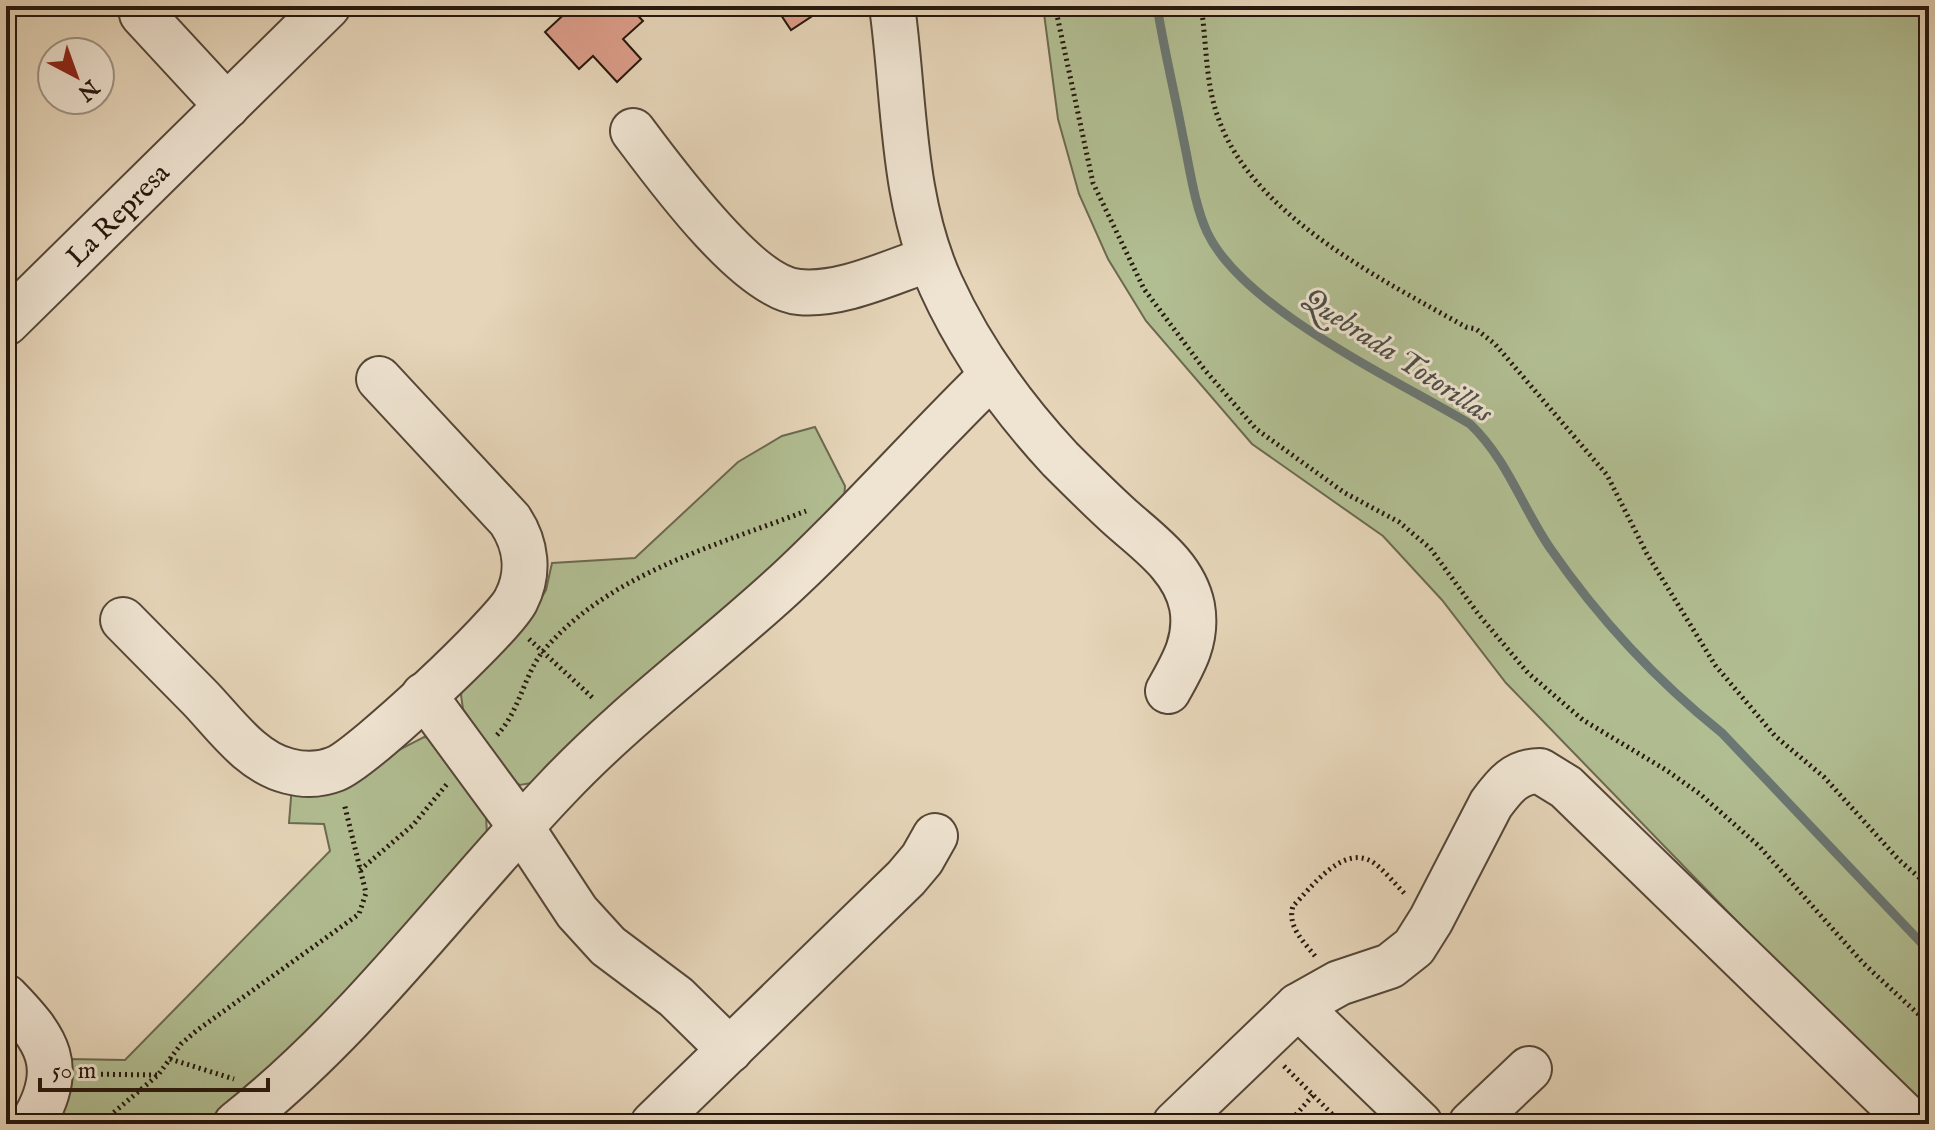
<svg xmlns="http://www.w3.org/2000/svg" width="1935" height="1130" font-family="'IM FELL English',serif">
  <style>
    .green { fill: #b1be92; stroke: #6b6a50; stroke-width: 2 }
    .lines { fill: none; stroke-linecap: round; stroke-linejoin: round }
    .stream { stroke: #6b7773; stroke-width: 9 }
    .building { fill: #dc9d8a; stroke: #25170d; stroke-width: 2 }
    .minor-casing { stroke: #554638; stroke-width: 48 }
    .path { stroke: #25170d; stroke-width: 5; stroke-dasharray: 2 4; stroke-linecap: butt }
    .minor { stroke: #efe4d2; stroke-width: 44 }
    .labels { text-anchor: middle; stroke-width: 6; stroke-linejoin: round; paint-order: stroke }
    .street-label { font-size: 28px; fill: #25170d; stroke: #efe4d2 }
    .water-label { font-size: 30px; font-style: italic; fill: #4e4f48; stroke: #efe4d2 }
  </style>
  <rect width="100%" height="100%" fill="#e6d5b9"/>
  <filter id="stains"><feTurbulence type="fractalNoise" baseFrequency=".0025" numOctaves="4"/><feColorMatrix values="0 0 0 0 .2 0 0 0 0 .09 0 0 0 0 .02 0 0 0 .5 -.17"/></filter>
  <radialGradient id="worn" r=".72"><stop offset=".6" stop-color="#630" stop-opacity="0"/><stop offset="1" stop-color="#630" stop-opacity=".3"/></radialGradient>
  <g class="green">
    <polygon points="1043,6 1929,6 1929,1109 1895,1084 1506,683 1442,600 1383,536 1252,444 1146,321 1108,259 1079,194 1058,119"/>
    <polygon points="815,427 845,486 844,500 833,515 537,782 520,785 506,776 463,709 461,695 466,679 534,610 546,590 552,563 635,558 738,462 782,436"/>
    <polygon points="424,737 434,739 486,815 487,835 338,1018 216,1124 51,1124 68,1059 125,1060 330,851 324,824 289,823 292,785 362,769"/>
  </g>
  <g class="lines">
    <path class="stream" d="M1157,6C1164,50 1175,94 1183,137C1190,169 1194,203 1207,232C1243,309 1397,380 1470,424C1507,459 1522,507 1550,548C1597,616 1657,681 1722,733L1929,951"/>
  </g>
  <g class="building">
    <polygon points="573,6 629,6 643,21 623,39 641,59 617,82 593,56 579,69 545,32"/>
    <polygon points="775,6 821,6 823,9 791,30"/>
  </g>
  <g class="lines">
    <defs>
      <g id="minor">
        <path d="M892,6C905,99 901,198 941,285C970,349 1012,407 1060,459C1080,479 1100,499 1121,518C1149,543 1184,567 1192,606C1198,639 1184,663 1168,691"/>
        <polyline points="142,14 227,106"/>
        <path d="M633,131C663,171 748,288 799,292C842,296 890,272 930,259"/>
        <polyline points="6,323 328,6"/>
        <path d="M123,620C149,646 174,672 200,698C225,724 251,762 288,771C303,775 320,775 335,769C362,759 504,625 516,600C530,573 526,544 510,520L379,379"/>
        <polyline points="424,695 521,827 577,912 608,946 676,997 730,1050"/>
        <path d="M6,997C47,1039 67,1067 32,1124"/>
        <polyline points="1298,1006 1420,1124"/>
        <path d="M236,1124C359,1027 450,900 558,787C627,714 709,654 783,586C856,519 921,444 992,375"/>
        <polyline points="653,1124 906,878 922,859 935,836"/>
        <path d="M1175,1124L1298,1006L1339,983L1390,966L1414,947L1431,920L1491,804C1505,785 1516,771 1540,771L1566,787L1913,1124"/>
        <polyline points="1471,1124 1529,1069"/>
      </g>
    </defs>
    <use href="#minor" class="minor-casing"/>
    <g class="path">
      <polyline points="1055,6 1093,183 1144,289 1204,369 1256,429 1345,493 1399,522 1430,548 1479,615 1528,673 1583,720 1666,770 1700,794 1759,846 1863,963 1929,1024"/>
      <path d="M1201,6C1207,44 1205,84 1219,120C1253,215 1382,280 1466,327L1476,329L1495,344L1607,475L1647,554L1715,665L1775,736L1824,777L1899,860L1929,886"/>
      <polyline points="529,639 595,700"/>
      <path d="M497,735C520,711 524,674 544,650C610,573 715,546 806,511"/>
      <polyline points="360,870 413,825 447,784"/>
      <path d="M1315,956C1303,941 1287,926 1293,906C1311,888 1344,842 1374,863C1385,871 1395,884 1405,894"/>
      <polyline points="170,1059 234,1079"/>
      <polyline points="1284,1066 1342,1124"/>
      <polyline points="83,1074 157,1075"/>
      <polyline points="100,1124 158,1075 181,1044 196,1031 359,914 366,893 344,803"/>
      <polyline points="1288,1124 1313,1095"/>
    </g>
    <use href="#minor" class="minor"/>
  </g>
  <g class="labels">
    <g class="street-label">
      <text transform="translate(117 214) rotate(-45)" y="10">La Represa</text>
    </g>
    <g class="water-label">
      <text transform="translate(1398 355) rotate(33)" y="10">Quebrada Totorillas</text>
    </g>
  </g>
  <rect width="1935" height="1130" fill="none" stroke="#e6d5b9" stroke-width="32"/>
  <rect x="8" y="8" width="1919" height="1114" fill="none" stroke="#25170d" stroke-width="4"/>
  <rect x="16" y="16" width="1903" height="1098" fill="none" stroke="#25170d" stroke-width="2"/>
  <g transform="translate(76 76) rotate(139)"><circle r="38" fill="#efe4d2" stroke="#9e9283" stroke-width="2"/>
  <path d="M0-6L14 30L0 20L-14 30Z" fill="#8f2418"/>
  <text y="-12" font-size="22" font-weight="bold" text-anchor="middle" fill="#25170d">N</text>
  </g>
  <path d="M40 1078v12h228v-12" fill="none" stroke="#25170d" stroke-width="4"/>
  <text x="52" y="1078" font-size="24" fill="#25170d" stroke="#efe4d2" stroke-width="6" paint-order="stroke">50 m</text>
  <rect width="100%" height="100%" filter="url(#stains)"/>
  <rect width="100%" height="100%" fill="url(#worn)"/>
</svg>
